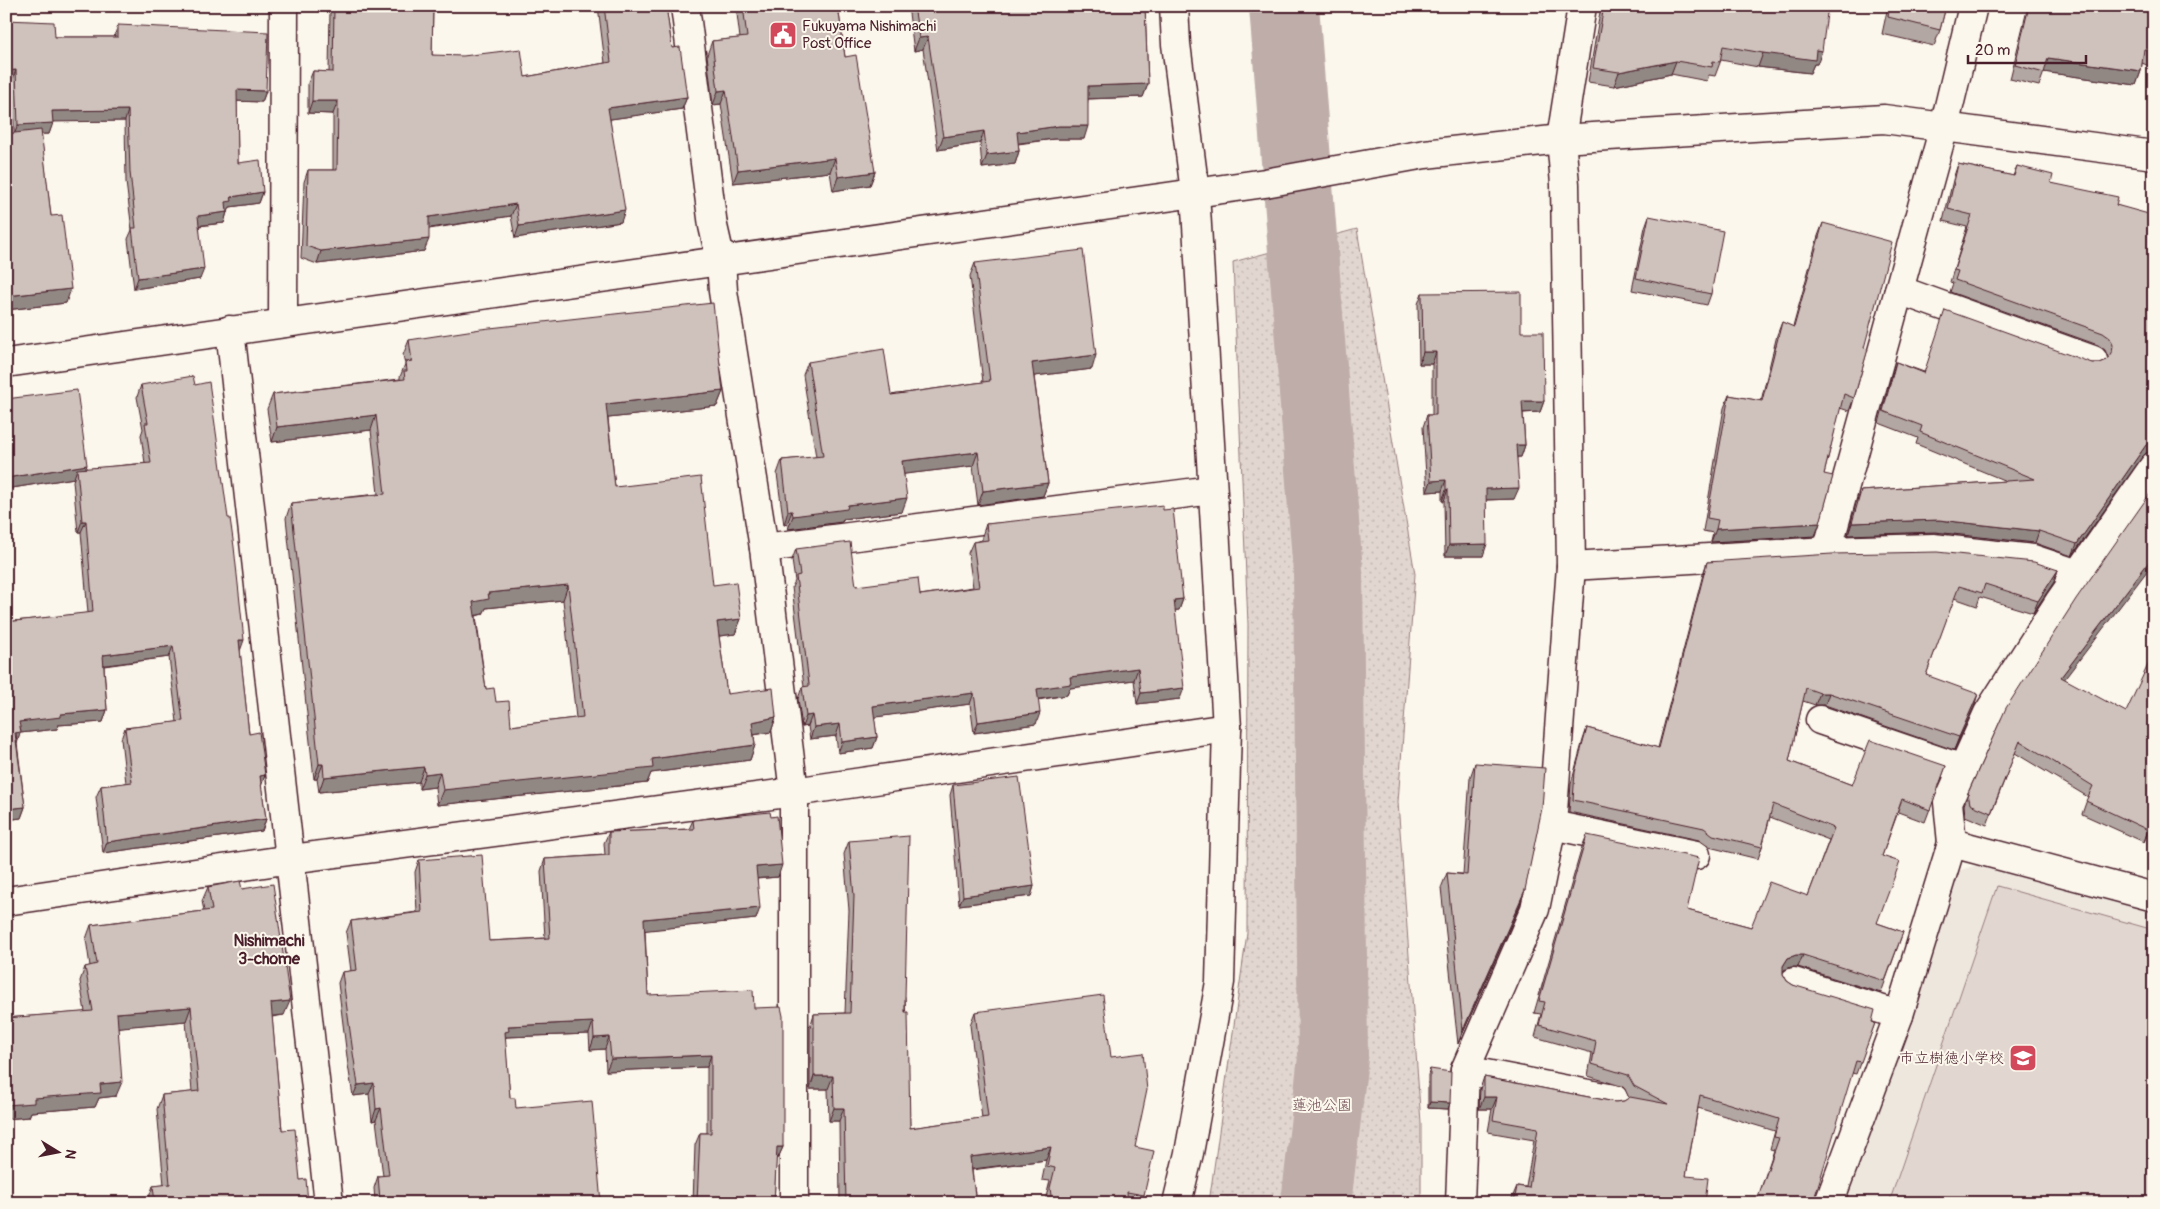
<svg xmlns="http://www.w3.org/2000/svg" width="2160" height="1209" font-family="Pangolin,'Klee One',sans-serif">
  <style>
    .built { fill: #eee7de }
    .grass { fill: url(#grass-dots); stroke: #967b7e }
    .garden { fill: #e2d7d0; stroke: #967b7e }
    .lines { fill: none; stroke-linecap: round; stroke-linejoin: round }
    .river { stroke: #bfadaa; stroke-width: 70 }
    .minor-casing { stroke: #4a1f2b; stroke-width: 31 }
    .tertiary-casing { stroke: #4a1f2b; stroke-width: 31 }
    .minor { stroke: #fbf7ec; stroke-width: 28 }
    .tertiary { stroke: #fbf7ec; stroke-width: 28 }
    .wall { fill: #b2a7a2; stroke: #4a1f2b; fill-rule: evenodd }
    .shaded-wall { fill: #918884; stroke: #4a1f2b }
    .building { fill: #cfc2bc; stroke: #4a1f2b; fill-rule: evenodd }
    .labels { text-anchor: middle; stroke-width: 4; stroke-linejoin: round; paint-order: stroke }
    .poi-label { font-size: 15px; fill: #4a1f2b; stroke: #fbf7ec; text-anchor: start }
    .park-label { font-size: 15px; fill: #704d54; stroke: #fbf7ec }
    .neighbourhood-label { font-size: 16px; font-weight: bold; fill: #4a1f2b; stroke: #fbf7ec }
  </style>
  <defs>
    <pattern id="grass-dots" width="8" height="8" patternUnits="userSpaceOnUse" patternTransform="scale(1.25)"><rect width="8" height="8" fill="#e2d7d0"/><path d="M2 2h.1M6 6h.1" fill="none" stroke="#c3b8b3" stroke-width="1.8" stroke-linecap="round"/></pattern>
  </defs>
  <rect width="100%" height="100%" fill="#fbf7ec"/>
  <filter id="ink" filterUnits="userSpaceOnUse"><feTurbulence type="fractalNoise" baseFrequency=".02" numOctaves="2"/><feDisplacementMap in="SourceGraphic" scale="10" xChannelSelector="R" yChannelSelector="G"/><feConvolveMatrix kernelMatrix="1 2 1 2 8 2 1 2 1" color-interpolation-filters="sRGB"/></filter>
  <g filter="url(#ink)">
    <polygon class="built" points="1977,865 2154,913 2154,1203 1845,1203 1954,872"/>
    <polygon class="grass" points="1357,229 1415,574 1398,802 1421,1123 1421,1203 1209,1203 1247,933 1248,624 1233,262"/>
    <polygon class="garden" points="1997,886 2154,930 2154,1203 1889,1203"/>
    <g class="lines">
      <polyline class="river" points="1284,6 1328,572 1333,1058 1316,1203"/>
      <defs>
        <g id="minor">
          <polyline points="685,6 713,226 721,261 723,291 764,548 794,792 794,1203"/>
          <polyline points="1899,290 2093,360"/>
          <polyline points="283,323 284,6"/>
          <polyline points="230,330 329,1203"/>
          <polyline points="764,548 1212,490"/>
          <polyline points="1827,551 1944,127 1973,6"/>
          <polyline points="1571,566 1827,551 1933,548 2033,559 2078,574"/>
          <polyline points="1820,720 1963,769"/>
          <polyline points="1552,825 1696,855"/>
          <polyline points="1952,843 1948,802 1988,713 2059,602 2154,466"/>
          <polyline points="1794,982 1899,1015"/>
          <polyline points="1465,1070 1614,1099"/>
          <polyline points="1460,1203 1465,1070 1535,909 1552,825 1571,566 1565,184 1561,139 1582,6"/>
          <polyline points="1829,1203 1899,1015 1952,843 2154,897"/>
        </g>
        <g id="tertiary">
          <polyline points="1174,6 1176,44 1195,192 1227,728 1220,982 1189,1153 1177,1203"/>
          <polyline points="6,363 1265,183 1425,154 1561,139 1884,119 2154,155"/>
          <polyline points="6,901 291,859 794,792 1227,728"/>
        </g>
      </defs>
      <use href="#minor" class="minor-casing"/>
      <use href="#tertiary" class="tertiary-casing"/>
      <use href="#minor" class="minor"/>
      <use href="#tertiary" class="tertiary"/>
    </g>
    <g class="wall">
      <polygon points="318,6 433,6 432,55 525,77 605,63 598,6 666,6 672,48 687,97 682,109 610,119 621,222 515,238 511,216 429,229 424,251 317,264 301,258 304,182 308,170 333,170 333,114 308,113 308,83 313,71 329,72 330,9 318,9"/>
      <polygon points="736,6 838,6 845,57 875,172 870,185 833,191 830,172 733,183 721,104 713,105 707,55 712,41 740,38"/>
      <polygon points="908,6 1145,6 1148,84 1143,97 1088,99 1084,139 1054,139 1018,144 1019,151 1015,164 982,168 980,143 938,150 923,49 914,51"/>
      <polygon points="1601,6 1828,6 1817,64 1814,64 1810,73 1758,67 1721,60 1715,76 1709,75 1707,81 1671,74 1614,86 1588,82"/>
      <polygon points="1888,6 1946,6 1940,30 1934,46 1882,34"/>
      <polygon points="2028,6 2154,6 2154,68 2142,63 2141,71 2136,85 2044,72 2039,86 2010,79"/>
      <polygon points="6,20 55,37 114,37 118,25 266,91 262,102 237,101 238,163 263,192 259,203 230,207 228,212 227,212 224,223 199,226 200,279 134,289 128,239 132,230 126,182 125,121 53,121 49,134 41,134 51,216 66,303 6,310 6,134 14,133 12,81 6,81"/>
      <polygon points="1958,164 2013,176 2017,166 2051,183 2116,205 2154,220 2154,451 2147,452 2142,457 2072,556 2035,543 1935,532 1848,535 1856,503 1861,491 2006,481 1916,444 1918,438 1879,423 1892,374 1896,362 1924,372 2092,363 2100,363 2107,360 2108,359 2108,357 2105,350 2098,345 1950,292 1953,283 1950,282 1967,227 1943,221 1954,176"/>
      <polygon points="1649,216 1711,294 1707,305 1632,290 1645,227"/>
      <polygon points="1823,223 1864,348 1854,398 1849,411 1840,408 1824,474 1820,523 1815,536 1711,542 1713,533 1703,531 1724,408 1729,395 1761,401 1777,335 1782,322 1793,327 1818,236"/>
      <polygon points="975,263 1092,369 1034,376 1048,483 1043,496 978,505 973,466 904,474 902,512 843,519 842,522 788,529 787,524 784,525 777,474 782,460 816,457 803,375 808,362 891,395 983,382 970,276"/>
      <polygon points="1422,293 1521,332 1544,401 1540,412 1523,413 1525,445 1521,457 1517,457 1514,499 1486,500 1483,556 1445,556 1444,501 1442,501 1442,491 1427,492 1423,427 1427,415 1432,415 1432,364 1419,364 1418,304"/>
      <path d="M409,340L723,391L717,406L608,418L615,487L713,585L741,619L735,634L719,636L727,694L776,717L771,732L754,735L755,745L750,760L651,773L647,783L437,805L435,787L419,789V782L319,792L317,779H314L286,518L291,503L378,494L371,430L272,442L267,409L273,394L400,379V377L405,364L403,355ZM563,600L576,718L511,726L496,702L486,689L476,616L483,614L486,608Z"/>
      <polygon points="141,385 240,651 249,734 265,775 261,785 266,819 262,831 103,853 96,797 101,786 126,783 121,739 125,728 177,722 169,657 104,666 107,710 103,722 58,725 57,729 20,733 17,743 25,807 21,818 6,820 6,622 88,613 81,532 78,532 73,481 74,478 6,489 6,399 86,469 145,463 141,435 143,429 137,397"/>
      <polygon points="1163,510 1183,599 1179,610 1175,610 1180,699 1137,704 1134,680 1070,688 1067,695 1038,700 1036,724 974,733 970,704 874,717 877,737 873,748 838,753 836,736 810,739 808,726 802,727 798,699 802,687 804,687 792,587 795,581 792,560 796,549 856,586 920,595 973,587 968,553 973,542 982,540 982,536 986,524"/>
      <polygon points="1707,562 2058,570 2054,582 2033,613 1980,597 1977,606 1954,598 1926,675 1974,707 1954,750 1825,705 1815,705 1803,701 1789,761 1852,785 1946,766 1925,822 1898,812 1882,856 1877,923 1903,932 1881,993 1798,967 1791,967 1783,971 1783,974 1787,981 1793,985 1875,1023 1856,1074 1852,1073 1756,1203 1774,1150 1770,1149 1775,1131 1698,1108 1686,1176 1705,1203 1512,1203 1512,1198 1517,1186 1526,1187 1534,1140 1488,1132 1492,1109 1479,1109 1480,1089 1484,1077 1615,1102 1624,1101 1629,1098 1624,1087 1588,1076 1592,1053 1535,1037 1541,1014 1534,1013 1582,847 1587,835 1687,910 1751,927 1808,896 1829,840 1770,817 1762,847 1758,859 1709,847 1699,840 1569,812 1571,784 1583,740 1587,728 1658,748 1703,574"/>
      <polygon points="2065,679 2154,819 2144,842 2082,814 2088,797 2015,753 1987,825 1965,816 1964,805 1968,793"/>
      <polygon points="1475,763 1525,890 1520,904 1458,1044 1441,888 1447,873 1463,874 1470,778"/>
      <polygon points="953,785 1034,886 1031,896 959,905 950,795"/>
      <polygon points="693,820 778,877 757,879 756,919 645,930 648,995 754,1008 783,1147 778,1158 776,1158 774,1203 693,1203 695,1145 700,1133 707,1133 707,1067 606,1071 605,1049 590,1050 589,1034 506,1037 505,1040 510,1098 516,1108 601,1203 375,1201 374,1188 378,1176 383,1176 376,1120 372,1121 369,1094 353,1096 348,1065 338,983 342,972 351,971 346,933 351,921 417,912 415,872 419,860 489,941 545,938 541,871 545,859 605,855 604,843 609,832 689,829"/>
      <polygon points="849,841 905,997 910,1128 982,1118 970,1025 975,1012 1111,1057 1135,1147 1144,1195 1141,1203 1046,1203 1045,1201 1050,1181 1042,1180 1046,1160 972,1170 976,1203 840,1203 839,1121 829,1121 828,1089 810,1089 810,1027 814,1014 845,1013 849,910 844,854"/>
      <polygon points="208,887 242,889 284,1015 272,1017 282,1130 308,1203 148,1203 148,1200 153,1186 164,1185 157,1109 162,1095 192,1092 186,1021 118,1027 116,1096 99,1098 95,1107 31,1112 29,1117 6,1119 6,1018 85,1012 80,981 85,967 90,966 86,939 91,925 204,911 202,901"/>
      <polygon points="1430,1069 1450,1103 1448,1109 1428,1108 1428,1075"/>
    </g>
    <g class="shaded-wall">
      <polygon points="319,6 331,6 330,9 318,9"/>
      <polygon points="928,37 923,49 914,51 919,38"/>
      <polygon points="1816,50 1822,51 1817,64 1814,64 1810,73 1758,67 1763,53"/>
      <polygon points="2048,58 2141,71 2136,85 2043,72"/>
      <polygon points="1676,61 1671,74 1614,86 1619,72"/>
      <polygon points="16,70 12,81 6,81 6,71"/>
      <polygon points="1148,84 1143,97 1083,99 1088,86"/>
      <polygon points="237,90 266,91 262,102 233,101"/>
      <polygon points="726,90 721,104 713,105 718,91"/>
      <polygon points="687,97 682,109 604,120 608,108"/>
      <polygon points="312,101 338,101 333,114 308,113"/>
      <polygon points="128,110 125,121 49,122 52,111"/>
      <polygon points="53,123 49,134 14,135 18,125"/>
      <polygon points="1059,126 1088,126 1084,139 1054,139 1012,144 1017,132"/>
      <polygon points="984,131 980,143 938,150 943,137"/>
      <polygon points="1019,151 1015,164 982,168 987,155"/>
      <polygon points="835,158 830,172 733,183 738,170"/>
      <polygon points="875,172 870,185 833,191 838,177"/>
      <polygon points="263,192 259,203 230,207 228,212 222,212 226,202 231,197"/>
      <polygon points="516,204 511,216 424,229 429,217"/>
      <polygon points="625,210 621,222 515,238 519,226"/>
      <polygon points="227,212 224,223 194,226 198,216"/>
      <polygon points="429,239 424,251 317,264 321,251"/>
      <polygon points="204,269 200,279 134,289 138,278"/>
      <polygon points="71,289 66,303 6,310 6,296"/>
      <polygon points="1423,352 1436,352 1432,364 1419,364"/>
      <polygon points="1096,355 1092,369 1027,377 1032,363"/>
      <polygon points="723,391 717,406 600,419 606,404"/>
      <polygon points="1522,401 1544,401 1540,412 1518,413"/>
      <polygon points="376,415 371,430 272,442 277,427"/>
      <polygon points="2151,440 2154,440 2154,451 2147,452 2142,457 2072,556 2077,544 2146,445"/>
      <polygon points="1516,445 1525,445 1521,457 1512,457"/>
      <polygon points="978,452 973,466 897,475 902,461"/>
      <polygon points="87,465 83,476 77,469 74,478 6,489 6,478"/>
      <polygon points="1446,480 1442,491 1427,492 1431,481"/>
      <polygon points="1048,483 1043,496 978,505 983,491"/>
      <polygon points="1519,488 1514,499 1482,500 1486,489"/>
      <polygon points="1448,489 1444,501 1442,501 1446,490"/>
      <polygon points="907,498 902,512 843,519 842,522 788,529 793,516 848,505"/>
      <polygon points="788,511 792,511 787,524 784,525"/>
      <polygon points="1939,520 2039,531 2035,543 1935,532 1848,535 1852,523"/>
      <polygon points="82,521 86,521 81,532 78,532"/>
      <polygon points="1820,523 1815,536 1711,542 1716,529"/>
      <polygon points="1487,544 1483,556 1445,556 1449,545"/>
      <polygon points="2154,555 2154,562 2057,689 2061,677"/>
      <polygon points="2058,570 2054,582 2033,613 2038,601"/>
      <polygon points="568,585 563,600 486,608 483,614 468,617 473,602 488,593"/>
      <polygon points="1183,599 1179,610 1169,611 1174,600"/>
      <polygon points="741,619 735,634 712,637 717,622"/>
      <polygon points="239,640 244,640 240,651"/>
      <polygon points="173,646 169,657 99,666 103,655"/>
      <polygon points="1138,668 1134,680 1070,688 1067,695 1033,700 1037,689 1070,677"/>
      <polygon points="1184,688 1180,699 1137,704 1141,693"/>
      <polygon points="974,693 970,704 869,718 873,706"/>
      <polygon points="1820,693 1829,693 1825,705 1815,705"/>
      <polygon points="1978,694 1974,707 1954,750 1959,737"/>
      <polygon points="107,710 103,722 58,725 57,729 20,733 17,744 16,733 19,722 61,714"/>
      <polygon points="1040,713 1036,724 974,733 978,722"/>
      <polygon points="812,715 808,726 802,727 806,716"/>
      <polygon points="776,717 771,732 747,736 752,722"/>
      <polygon points="840,724 836,736 810,739 814,727"/>
      <polygon points="877,737 873,748 838,753 842,742"/>
      <polygon points="755,745 750,760 651,773 647,783 437,805 443,790 652,759"/>
      <polygon points="319,764 323,764 317,779 314,779"/>
      <polygon points="424,767 419,782 319,792 324,777"/>
      <polygon points="440,772 435,787 419,789 425,774"/>
      <polygon points="265,775 261,787 260,776"/>
      <polygon points="25,807 21,818 6,820 6,809"/>
      <polygon points="2154,817 2154,819 2144,842 2148,830"/>
      <polygon points="266,819 262,831 103,853 107,842"/>
      <polygon points="782,865 778,877 751,879 756,867"/>
      <polygon points="1034,886 1031,896 959,905 963,896"/>
      <polygon points="1525,890 1520,904 1458,1044 1463,1030"/>
      <polygon points="760,908 756,919 640,931 644,919"/>
      <polygon points="1796,955 1803,955 1798,967 1791,967 1784,970 1779,978 1783,966 1788,958"/>
      <polygon points="290,1001 284,1015 265,1017 271,1003"/>
      <polygon points="191,1007 186,1021 112,1028 117,1013"/>
      <polygon points="593,1022 589,1034 506,1037 504,1043 505,1032 508,1026"/>
      <polygon points="609,1037 605,1049 590,1050 594,1038"/>
      <polygon points="711,1055 707,1067 606,1071 611,1059"/>
      <polygon points="814,1076 833,1076 828,1089 810,1089"/>
      <polygon points="122,1082 116,1096 99,1098 95,1107 31,1112 29,1117 6,1119 6,1105 34,1098 100,1084"/>
      <polygon points="374,1083 369,1094 353,1096 358,1085"/>
      <polygon points="1484,1097 1497,1097 1492,1109 1479,1109"/>
      <polygon points="1430,1102 1450,1103 1448,1109 1428,1108"/>
      <polygon points="381,1108 376,1120 372,1121 376,1109"/>
      <polygon points="834,1108 844,1108 839,1121 829,1121"/>
      <polygon points="777,1147 783,1147 778,1158 773,1158"/>
      <polygon points="1051,1147 1046,1160 965,1170 970,1157"/>
    </g>
    <g class="building">
      <polygon points="334,6 433,6 432,55 463,56 521,49 525,77 611,62 604,6 666,6 672,48 680,47 687,97 608,108 625,210 519,226 516,204 429,217 429,239 321,251 306,246 308,170 337,170 338,101 312,101 313,71 333,72"/>
      <polygon points="743,6 838,6 845,57 856,55 875,172 838,177 835,158 738,170 726,90 718,91 712,41 747,37"/>
      <polygon points="914,6 1145,6 1148,84 1088,86 1088,126 1059,126 1017,132 1019,151 987,155 984,131 943,137 928,37 919,38"/>
      <polygon points="1604,6 1828,6 1822,51 1816,50 1815,60 1763,53 1723,46 1720,62 1713,61 1712,67 1676,61 1619,72 1593,68"/>
      <polygon points="1890,6 1946,6 1940,30 1888,17"/>
      <polygon points="2029,6 2154,6 2154,53 2144,49 2141,71 2048,58 2044,73 2015,65"/>
      <polygon points="6,20 54,22 55,37 118,37 118,25 268,32 266,91 237,90 238,163 260,160 263,192 231,197 232,201 226,202 227,212 198,216 204,269 138,278 132,228 136,228 130,172 128,110 52,111 53,123 18,125 16,70 6,71"/>
      <polygon points="41,130 51,216 62,215 71,289 6,296 6,134"/>
      <polygon points="1958,164 2014,176 2017,166 2053,175 2051,183 2118,197 2116,205 2152,215 2151,219 2154,220 2154,440 2151,440 2146,445 2077,544 2039,531 1939,520 1852,523 1861,491 2035,479 1920,432 1922,426 1883,411 1896,362 1924,373 1945,310 2092,363 2100,363 2107,360 2112,353 2113,345 2110,338 2103,333 1955,280 1958,271 1954,270 1972,215 1948,209"/>
      <polygon points="1649,216 1723,231 1711,294 1636,278"/>
      <polygon points="1823,223 1892,242 1864,348 1868,349 1854,398 1844,394 1824,474 1833,476 1820,523 1716,529 1718,520 1707,518 1729,395 1762,401 1782,322 1794,327"/>
      <polygon points="1083,250 1096,355 1032,363 1048,483 983,491 978,452 902,461 907,498 848,505 847,509 793,516 792,511 788,511 782,460 823,456 808,362 884,349 891,395 990,381 975,263"/>
      <polygon points="1521,292 1521,332 1543,332 1544,401 1522,401 1525,445 1516,445 1519,488 1486,489 1487,544 1449,545 1448,489 1446,490 1446,480 1431,481 1427,415 1436,415 1436,352 1423,352 1422,293"/>
      <path d="M713,303L723,391L606,404L615,487L701,477L713,585L736,582L741,619L717,622L727,694L773,688L776,717L752,722L755,745L652,759L653,768L443,790L440,772L425,774L424,767L324,777L323,764H319L291,503L385,494L376,415L277,427L273,394L405,379L404,371H407L406,362L412,361L409,340L481,329ZM568,585L583,717L511,726L509,701L496,702L494,688L486,689L473,602L489,599L488,593Z"/>
      <polygon points="193,376 195,385 209,382 228,518 230,518 234,547 244,640 239,640 249,734 259,732 265,775 260,776 266,819 107,842 101,786 132,782 125,728 183,721 173,646 103,655 107,710 61,714 61,717 19,722 21,732 15,733 25,807 6,809 6,622 93,612 86,521 82,521 77,469 151,463 145,423 148,423 141,385"/>
      <polygon points="77,390 87,465 6,478 6,399"/>
      <polygon points="2154,488 2154,555 2061,677 2126,712 2154,652 2154,817 2148,830 2086,801 2093,786 2020,741 1991,813 1970,804 1968,793 2006,708 2076,599"/>
      <polygon points="1163,505 1163,510 1173,509 1183,599 1174,600 1184,688 1141,693 1138,668 1070,677 1071,684 1037,689 1040,713 978,722 974,693 873,706 877,737 842,742 840,724 814,727 812,715 806,716 802,687 809,686 809,684 796,576 800,575 796,549 850,542 856,586 918,578 920,595 979,587 973,542 988,540 986,524"/>
      <polygon points="1937,552 2034,562 2058,570 2038,601 1985,584 1982,593 1959,586 1926,675 1978,694 1959,737 1829,693 1820,693 1806,688 1789,761 1852,785 1870,740 1946,766 1930,810 1902,799 1882,856 1900,862 1877,923 1903,932 1885,981 1803,955 1796,955 1788,958 1783,966 1783,974 1787,981 1793,985 1875,1010 1872,1022 1875,1023 1861,1062 1856,1061 1815,1196 1824,1203 1756,1203 1779,1138 1774,1137 1779,1119 1700,1095 1686,1176 1708,1178 1705,1203 1514,1203 1517,1186 1529,1188 1538,1128 1493,1120 1497,1097 1484,1097 1484,1077 1615,1102 1624,1101 1630,1097 1668,1104 1634,1086 1628,1075 1592,1064 1596,1041 1539,1025 1545,1002 1539,1001 1587,835 1699,858 1687,910 1751,927 1769,882 1808,896 1834,828 1773,804 1762,847 1713,835 1704,828 1573,800 1575,772 1587,728 1659,748 1707,562 1832,554"/>
      <polygon points="1475,763 1545,768 1542,808 1525,890 1463,1030 1447,873 1467,875"/>
      <polygon points="1019,777 1034,886 963,896 953,785"/>
      <polygon points="770,812 771,817 777,816 782,865 756,867 760,908 644,919 648,995 753,990 754,1008 781,1007 783,1016 783,1147 777,1147 774,1203 697,1203 700,1133 711,1133 711,1055 611,1059 609,1037 594,1038 593,1022 508,1026 509,1031 505,1032 510,1098 515,1098 516,1108 592,1101 601,1203 373,1203 373,1201 380,1200 378,1176 389,1175 381,1108 376,1109 374,1083 358,1085 353,1053 342,972 357,970 351,921 422,912 419,860 482,855 489,941 550,938 545,859 609,855 609,832 694,829 693,820"/>
      <polygon points="909,836 905,997 905,1012 908,1012 910,1128 988,1117 975,1012 1103,995 1111,1057 1143,1053 1147,1090 1135,1147 1154,1151 1144,1195 1127,1192 1128,1203 1052,1203 1050,1188 1055,1168 1047,1166 1051,1147 970,1157 976,1203 846,1203 844,1108 834,1108 833,1076 814,1076 814,1014 850,1013 854,896 849,841"/>
      <polygon points="240,881 242,889 273,884 290,1001 271,1003 282,1130 295,1129 300,1180 306,1179 308,1203 155,1203 153,1186 170,1184 162,1095 199,1091 191,1007 117,1013 122,1082 100,1084 101,1093 34,1098 34,1103 6,1105 6,1018 93,1011 85,967 97,964 91,925 212,910 208,887"/>
      <polygon points="1430,1069 1451,1072 1450,1103 1430,1102"/>
    </g>
  </g>
  <defs>
    <symbol id="civic-square" viewBox="-11 -11 22 22"><rect x="-9" y="-9" width="18" height="18" rx="4" fill="#d1495b" stroke="#fbf7ec"/><path d="M-.6-6.5H3V-4.5H.6V-3L4-1V1h2V6H-6V1h2V-1L-.6-3ZM-1.2 2.5V6h2.4V2.5Z" fill="#fff"/></symbol>
    <symbol id="school-square" viewBox="-11 -11 22 22"><rect x="-9" y="-9" width="18" height="18" rx="4" fill="#d1495b" stroke="#fbf7ec"/><path d="M0-5L7-2L0 1L-7-2ZM-4 1L0 2.5L4 1V4Q0 6-4 4Z" fill="#fff"/></symbol>
  </defs>
  <g fill-rule="evenodd">
    <use href="#civic-square" x="767" y="19" width="32" height="32"/>
    <use href="#school-square" x="2007" y="1042" width="32" height="32"/>
  </g>
  <g class="labels">
    <g class="poi-label">
      <text x="802" y="31">Fukuyama Nishimachi<tspan x="802" dy="17">Post Office</tspan></text>
      <text x="2004" y="1063" text-anchor="end">市立樹徳小学校</text>
    </g>
    <g class="park-label">
      <text x="1322" y="1110">蓮池公園</text>
    </g>
    <g class="neighbourhood-label">
      <text x="269" y="946">Nishimachi<tspan x="269" dy="18">3-chome</tspan></text>
    </g>
  </g>
  <rect width="2160" height="1209" fill="none" stroke="#fbf7ec" stroke-width="25"/>
  <rect x="12" y="12" width="2135" height="1184" fill="none" stroke="#4a1f2b" stroke-width="2" filter="url(#ink)"/>
  <g transform="translate(58 1152) rotate(100)" stroke="#fbf7ec" stroke-width="4" paint-order="stroke">
  <path d="M0-4L9 19L0 12L-9 19Z" fill="#4a1f2b"/>
  <text y="-8" font-size="14" font-weight="bold" text-anchor="middle" fill="#4a1f2b">N</text>
  </g>
  <path d="M1968 55v8h118v-8" fill="none" stroke="#4a1f2b" stroke-width="2.5"/>
  <text x="1975" y="55" font-size="15" fill="#4a1f2b" stroke="#fbf7ec" stroke-width="4" paint-order="stroke">20 m</text>
</svg>
